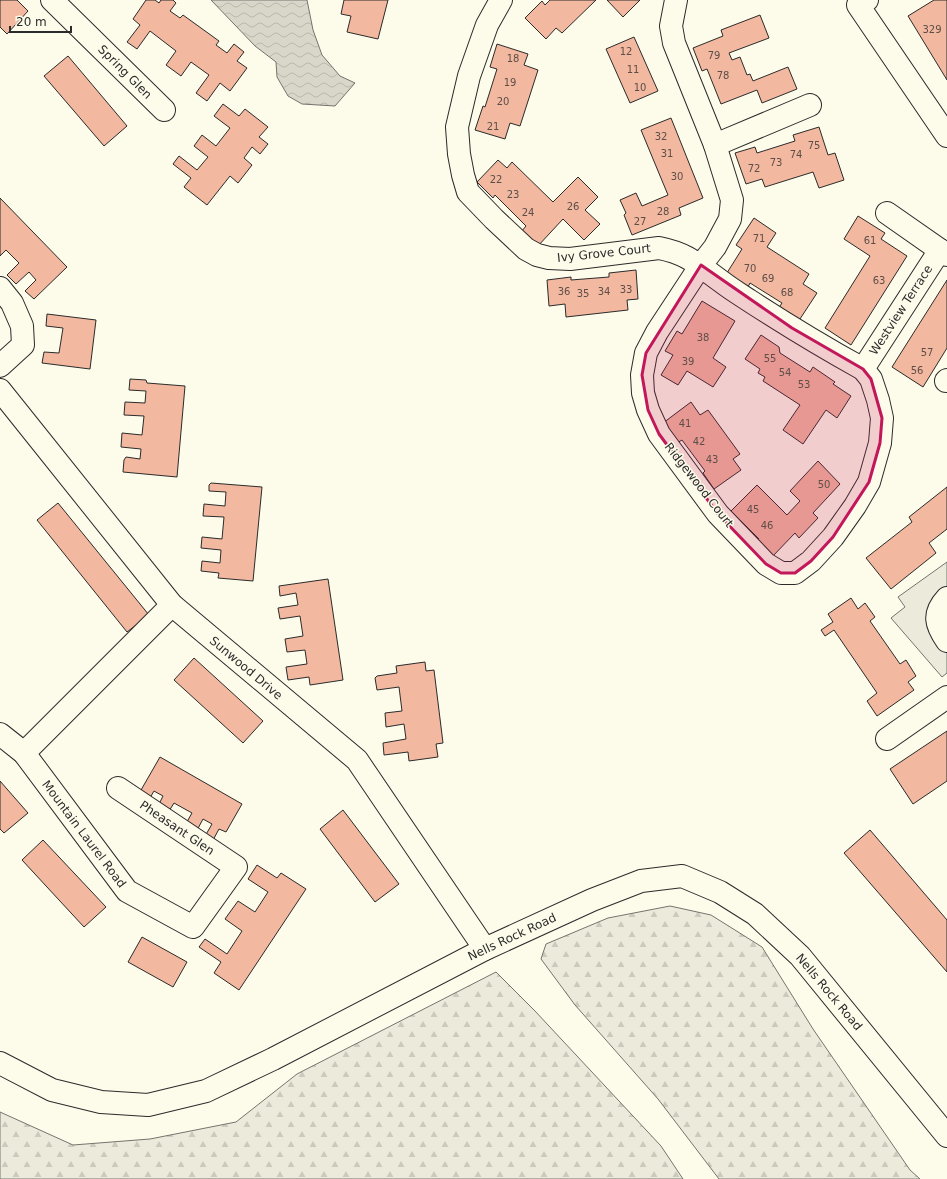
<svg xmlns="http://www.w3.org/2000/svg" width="947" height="1179" font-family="'DejaVu Sans',sans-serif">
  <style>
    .forest { fill: url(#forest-firs); stroke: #74746e }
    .parking { fill: #eceadb; stroke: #74746e }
    .water { fill: url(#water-waves); stroke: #74746e }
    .building { fill: #f2b8a0; stroke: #2b2b2b }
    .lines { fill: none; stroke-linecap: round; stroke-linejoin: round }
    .minor-casing { stroke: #2b2b2b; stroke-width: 24 }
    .major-casing { stroke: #2b2b2b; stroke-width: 24 }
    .minor { stroke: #fdfbea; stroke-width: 22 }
    .major { stroke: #fdfbea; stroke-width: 22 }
    .marked { fill: #c2185b; fill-opacity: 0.2; stroke: #c2185b; stroke-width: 3; stroke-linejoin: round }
    .labels { text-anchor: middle; stroke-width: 3; stroke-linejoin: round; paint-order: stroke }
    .number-label { font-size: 10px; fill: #5d4e48 }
    .street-label { font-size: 12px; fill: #2b2b2b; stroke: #fdfbea }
  </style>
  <defs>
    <pattern id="forest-firs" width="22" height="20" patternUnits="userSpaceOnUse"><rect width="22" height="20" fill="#ecebdb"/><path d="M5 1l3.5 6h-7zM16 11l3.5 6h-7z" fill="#cbcabc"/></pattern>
    <pattern id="water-waves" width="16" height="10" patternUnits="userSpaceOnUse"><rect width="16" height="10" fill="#d8d7c9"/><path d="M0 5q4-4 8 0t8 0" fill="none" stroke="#bab9ad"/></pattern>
  </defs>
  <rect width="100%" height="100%" fill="#fdfbea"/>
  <g class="forest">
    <polygon points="670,906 711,915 762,947 813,1029 910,1170 920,1179 719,1179 658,1099 575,1005 541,959 546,944 608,918"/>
    <polygon points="496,972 535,1011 661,1146 683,1179 0,1179 0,1112 73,1145 150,1139 236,1122 297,1074"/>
  </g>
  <polygon class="parking" points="947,562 947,673 942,677 891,618 905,607 898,597"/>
  <polygon class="water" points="211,0 307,0 313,30 322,55 340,76 355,83 335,106 302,104 288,96 277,77 276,62 255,46"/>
  <g class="building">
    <polygon points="0,0 17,0 28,11 7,34 0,27"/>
    <polygon points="146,0 155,0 159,3 161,0 173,0 176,3 170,11 180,18 183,15 219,41 216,45 227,53 234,44 244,52 237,61 247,68 230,91 220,83 207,101 196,93 209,75 191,62 181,76 166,65 176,51 150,31 137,49 127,42 140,25 133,19"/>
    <polygon points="344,0 388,0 378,39 347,32 351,16 341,14"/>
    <polygon points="550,0 596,0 562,33 556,28 546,39 525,18 542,1 545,5"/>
    <polygon points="607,0 640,0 623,17"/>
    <polygon points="934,0 947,0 947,80 908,16"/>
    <polygon points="760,15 769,38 729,53 732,60 740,57 747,75 750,74 753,81 788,67 797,89 762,103 757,90 721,104 707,69 702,71 693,48 723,36 721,30"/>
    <polygon points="634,37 658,91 630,103 606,49"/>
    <polygon points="497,44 528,54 524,65 538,70 520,126 510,123 505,139 475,130 483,106 485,107 497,69 490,67"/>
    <polygon points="68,56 127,126 104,146 44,76"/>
    <polygon points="223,104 239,116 245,109 268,127 259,137 268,144 260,154 252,147 244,158 252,165 238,183 230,176 207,205 184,187 191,178 173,164 179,156 197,170 208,157 194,146 202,135 216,146 230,128 214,116"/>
    <polygon points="671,118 703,198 679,208 681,215 632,235 624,215 626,213 620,200 636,193 642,206 668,195 641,130"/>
    <polygon points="819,127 828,155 835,153 844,180 819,188 813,172 765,187 762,179 746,184 735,153 755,147 757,153 795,141 793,135"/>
    <polygon points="498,160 507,168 512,162 553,202 578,177 598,197 585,210 600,224 584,240 563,219 537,247 521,232 526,226 495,195 493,198 477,182"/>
    <polygon points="0,198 67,267 34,299 25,291 36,280 29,272 16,284 7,275 19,263 6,250 0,256"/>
    <polygon points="858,216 885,233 881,239 907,256 851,345 825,328 870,256 844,239"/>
    <polygon points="754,218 776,233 767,247 809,274 803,284 817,293 798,322 778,309 782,303 750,283 747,289 725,276 742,249 736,245"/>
    <polygon points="636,270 638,299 627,300 628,310 566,317 565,304 549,306 547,280 571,277 571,280 609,277 609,273"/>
    <polygon points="947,280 947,348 923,387 892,367"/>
    <polygon points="702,301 735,321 713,358 726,367 713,387 687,371 678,385 661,375 673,355 665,351 677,331 682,334"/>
    <polygon points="47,314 96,320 90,369 42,363 44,352 59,353 63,328 46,326"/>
    <polygon points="761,335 779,347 780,353 810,372 813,367 835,382 833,384 851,396 837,418 826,410 803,444 783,430 800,405 763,381 765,377 758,373 760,369 745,359"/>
    <polygon points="130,379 146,380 147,383 185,386 177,477 123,472 124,460 126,457 140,459 141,449 121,447 122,433 142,435 144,416 124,415 125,402 145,403 146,391 129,390"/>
    <polygon points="691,402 700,415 708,410 740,454 733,459 741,470 714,489 703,473 705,471 682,440 677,443 663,423"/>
    <polygon points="818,461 840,484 813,513 818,518 799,538 795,533 772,557 756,542 759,539 731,511 757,485 787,515 800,501 790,491"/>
    <polygon points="211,483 262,487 253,581 218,578 219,573 201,571 202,561 220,563 221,550 201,548 202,537 222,539 224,517 203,516 204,504 225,506 226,492 209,491 209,485"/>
    <polygon points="947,487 947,529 929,543 936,553 891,589 866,558 912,522 909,517"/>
    <polygon points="58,503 149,615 127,632 37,520"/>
    <polygon points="328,579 343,680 310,685 309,677 288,680 286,667 307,664 305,650 287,652 285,639 303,636 300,616 280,619 278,608 298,605 296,593 280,596 279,586"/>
    <polygon points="851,598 858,609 865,603 875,617 870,621 900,664 906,660 916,676 908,682 914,690 877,716 867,701 877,693 834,630 825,636 821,630 833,622 828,614"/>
    <polygon points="194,658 263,721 243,743 174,680"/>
    <polygon points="425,662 426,671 434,670 443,743 436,744 438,757 409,761 408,752 384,755 383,743 406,739 404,724 386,727 385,713 402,711 399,687 377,690 375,678 377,676 397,673 396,666"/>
    <polygon points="947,731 947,781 913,804 890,769"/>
    <polygon points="160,757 242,804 226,832 219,829 212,842 204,838 212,824 203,819 195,834 184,827 192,813 174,803 166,816 156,810 163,796 154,791 147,803 137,797"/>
    <polygon points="0,781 28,813 4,833 0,829"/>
    <polygon points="343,810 399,884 375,902 320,829"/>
    <polygon points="870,830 947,920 947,972 844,853"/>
    <polygon points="43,840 106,907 84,927 22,860"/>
    <polygon points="257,865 277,878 281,873 306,889 239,990 214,973 221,962 199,947 205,939 227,954 242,931 225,919 238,901 255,912 268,892 248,879"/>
    <polygon points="142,937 187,962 173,987 128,962"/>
  </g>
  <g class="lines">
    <defs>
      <g id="minor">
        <polyline points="52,0 164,110"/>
        <path d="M501,0L487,25L469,76L457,127L459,154L463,175L468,192L494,219L526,249L537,255L549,258L570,259L659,248C689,254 698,265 722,282C731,289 741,295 750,301C787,325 825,348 863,369L871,379L878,400L882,418L880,443L869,482L855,506L833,537L811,561L795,573H781L766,564L718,514L659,434L648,410L643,393L642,375L646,353L657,332L701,265L715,247L730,219L732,200L715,145L674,43L671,26L676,0"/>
        <polyline points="867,0 858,5 947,136"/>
        <polyline points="715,145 810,105"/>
        <polyline points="887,213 947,255"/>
        <polyline points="0,288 12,303 22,326 23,345 0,366"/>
        <polyline points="863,369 940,250"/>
        <polyline points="946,381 947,380"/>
        <polyline points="0,390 172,605 357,760 485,949"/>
        <path d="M947,598C932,614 936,625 947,641"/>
        <polyline points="0,734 24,753 127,891 193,927 236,867 118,788"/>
        <polyline points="887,739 947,697"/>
        <polyline points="24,753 172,605"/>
      </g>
      <polyline id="major" points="0,1063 52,1090 101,1102 148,1105 206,1091 273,1059 485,949 592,900 641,881 682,876 720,892 755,914 800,956 947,1136"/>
    </defs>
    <use href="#minor" class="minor-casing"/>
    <use href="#major" class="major-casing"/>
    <use href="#minor" class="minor"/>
    <use href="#major" class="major"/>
  </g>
  <path class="marked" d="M701,265L792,328L863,369L871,379L882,418L880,443L869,482L833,537L811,561L795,573H781L766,564L718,514L659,434L648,410L642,375L646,353Z"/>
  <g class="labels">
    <g class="number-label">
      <text x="932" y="33">329</text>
      <text x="626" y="55">12</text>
      <text x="714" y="59">79</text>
      <text x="513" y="62">18</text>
      <text x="633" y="73">11</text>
      <text x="723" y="79">78</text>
      <text x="510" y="86">19</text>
      <text x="640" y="91">10</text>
      <text x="503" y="105">20</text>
      <text x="493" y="130">21</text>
      <text x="661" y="140">32</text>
      <text x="814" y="149">75</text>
      <text x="667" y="157">31</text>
      <text x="796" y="158">74</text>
      <text x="776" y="166">73</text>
      <text x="754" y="172">72</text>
      <text x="677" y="180">30</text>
      <text x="496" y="183">22</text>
      <text x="513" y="198">23</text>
      <text x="573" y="210">26</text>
      <text x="663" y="215">28</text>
      <text x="528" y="216">24</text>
      <text x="640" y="225">27</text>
      <text x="759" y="242">71</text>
      <text x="870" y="244">61</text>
      <text x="750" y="272">70</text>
      <text x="768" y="282">69</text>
      <text x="879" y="284">63</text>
      <text x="626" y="293">33</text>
      <text x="564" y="295">36</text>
      <text x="604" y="295">34</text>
      <text x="787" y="296">68</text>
      <text x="583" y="297">35</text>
      <text x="703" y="341">38</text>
      <text x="927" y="356">57</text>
      <text x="770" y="362">55</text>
      <text x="688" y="365">39</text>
      <text x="917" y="374">56</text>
      <text x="785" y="376">54</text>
      <text x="804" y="388">53</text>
      <text x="685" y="427">41</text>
      <text x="699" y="445">42</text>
      <text x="712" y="463">43</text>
      <text x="824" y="488">50</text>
      <text x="753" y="513">45</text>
      <text x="767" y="529">46</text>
    </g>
    <g class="street-label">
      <text transform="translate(125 72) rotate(45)" y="4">Spring Glen</text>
      <text transform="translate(604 253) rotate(-6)" y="4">Ivy Grove Court</text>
      <text transform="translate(901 310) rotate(-57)" y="4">Westview Terrace</text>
      <text transform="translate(699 485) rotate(52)" y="4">Ridgewood Court</text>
      <text transform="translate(246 668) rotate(40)" y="4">Sunwood Drive</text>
      <text transform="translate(177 828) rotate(34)" y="4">Pheasant Glen</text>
      <text transform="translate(84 834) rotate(53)" y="4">Mountain Laurel Road</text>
      <text transform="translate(512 937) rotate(-25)" y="4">Nells Rock Road</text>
      <text transform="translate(829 992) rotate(50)" y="4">Nells Rock Road</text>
    </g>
  </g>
  <path d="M10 26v6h61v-6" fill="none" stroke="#2b2b2b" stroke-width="2"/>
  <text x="16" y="26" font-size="12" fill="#2b2b2b" stroke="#fdfbea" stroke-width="3" paint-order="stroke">20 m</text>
</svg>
